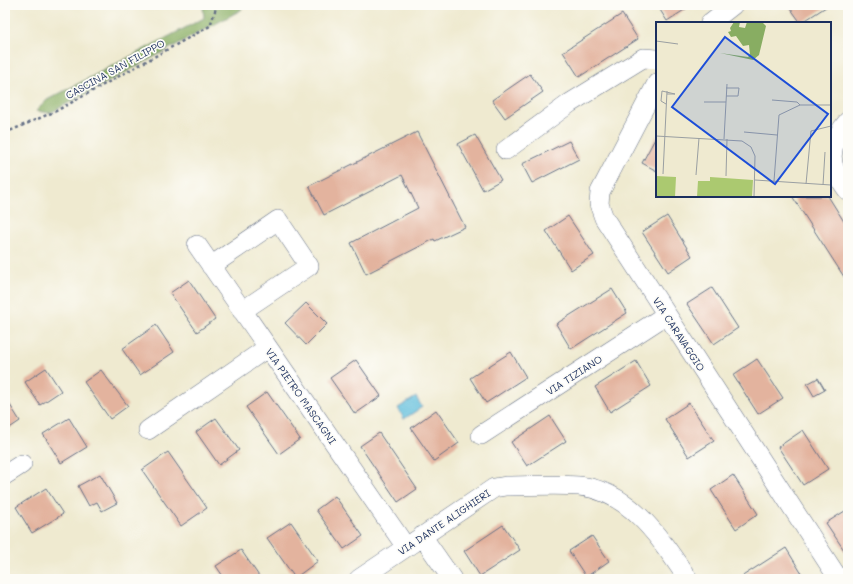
<svg xmlns="http://www.w3.org/2000/svg" width="853" height="584" font-family="Mali,sans-serif">
<rect width="100%" height="100%" fill="#fdfcf7"/>
<filter id="ink" filterUnits="userSpaceOnUse"><feTurbulence type="fractalNoise" baseFrequency=".025" numOctaves="2"/><feDisplacementMap in="SourceGraphic" scale="8" xChannelSelector="R" yChannelSelector="G"/><feConvolveMatrix kernelMatrix="1 2 1 2 8 2 1 2 1" color-interpolation-filters="sRGB"/></filter>
<filter id="wash" filterUnits="userSpaceOnUse"><feTurbulence type="fractalNoise" baseFrequency=".012" numOctaves="4" result="noise"/><feDisplacementMap in="SourceGraphic" scale="16" xChannelSelector="R" yChannelSelector="G"/><feGaussianBlur stdDeviation="0.9" result="paint"/><feColorMatrix in="noise" values="0 0 0 0 0 0 0 0 0 0 0 0 0 0 0 0 0 1.4 0 .05"/><feComposite in="paint" operator="in"/></filter>
<g filter="url(#wash)">
<rect width="100%" height="100%" fill="#efead0"/>
<path fill="#88ad62" stroke="#526e60" d="M203 5H243L241 10 50 113 36 111 47 100 204 18Z"/>
<path fill="#5ebedc" stroke="#3c769d" d="M416 397 422 407 404 419 398 408Z"/>
<g id="blocks">
<path fill="#e3b39e" d="M657 5H692L667 21Z
M788 5H829L801 23Z
M622 14 638 39 579 77 563 52Z
M530 74 543 92 505 118 492 100Z
M417 132 465 227 435 241 434 239 366 274 351 243 418 208 402 175 324 215 309 186Z
M475 135 501 180 483 190 458 144Z
M657 135V171L642 163Z
M569 141 579 159 532 183 522 164Z
M792 196H828L848 228V283Z
M568 216 594 255 571 270 546 231Z
M667 216 692 256 668 272 642 232Z
M189 280 215 319 197 332 170 293Z
M712 288 738 328 714 344 687 304Z
M612 289 627 313 571 349 556 324Z
M306 303 327 324 306 345 285 323Z
M156 325 174 352 140 375 122 349Z
M511 352 526 377 486 403 470 378Z
M757 359 783 398 758 414 733 375Z
M356 360 381 396 355 414 330 378Z
M636 361 651 386 610 412 595 387Z
M46 368 61 391 40 405 25 382Z
M101 370 128 406 110 419 84 382Z
M818 378 825 390 814 396 807 384Z
M267 392 300 439 279 454 246 407Z
M5 397 20 421 5 431Z
M689 403 714 441 689 457 665 419Z
M436 410 459 443 434 461 411 428Z
M550 416 566 441 527 466 511 442Z
M69 418 87 447 61 463 43 434Z
M216 418 239 450 219 465 196 432Z
M803 430 828 469 803 485 778 447Z
M379 433 417 489 398 502 360 446Z
M168 452 207 508 181 526 142 470Z
M100 474 117 503 102 511 97 502 89 506 78 486Z
M733 475 758 514 736 529 711 490Z
M46 488 63 514 32 533 16 507Z
M335 496 363 536 344 549 316 510Z
M848 509V556L826 523Z
M291 522 318 561 295 578 267 538Z
M503 525 520 550 480 576 464 551Z
M592 536 609 561 586 577 569 551Z
M786 548 805 579H738Z
M241 550 261 579H225L216 566Z"/>
</g>
</g>
<g filter="url(#ink)">
<use href="#blocks" fill-opacity="0" stroke="#657086" stroke-width="1"/>
<g fill="none" stroke-linecap="round" stroke-linejoin="round">
<g stroke="#657086" stroke-width="20">
<path id="minor" d="M710 23 733 5
M657 83 600 192 599 204 604 218 836 575
M848 121C836 135 827 154 836 172 839 179 844 185 848 191
M506 150 570 103 643 58 657 59
M197 245 406 547
M211 266 278 220 309 266 242 311
M148 430 267 348
M481 435 666 315
M5 475 22 464
M422 536 452 579
M359 579 494 488 506 486C529 486 556 484 579 486 631 491 661 540 688 579"/>
</g>
<path stroke="#657086" stroke-width="2.5" stroke-dasharray="3 3" stroke-linecap="butt" d="M5 133 56 111 210 26 217 5"/>
<use href="#minor" stroke="#fff" stroke-width="19"/>
</g>
</g>
<g text-anchor="middle" dominant-baseline="central" stroke-width="3.5" stroke-linejoin="round" paint-order="stroke">
<g font-size="10" fill="#1b2f5e" stroke="#fdfcf7">
<text transform="translate(115 69) rotate(-29)">CASCINA SAN FILIPPO</text>
<text transform="translate(679 334) rotate(57)">VIA CARAVAGGIO</text>
<text transform="translate(574 375) rotate(-33)">VIA TIZIANO</text>
<text transform="translate(301 396) rotate(55)">VIA PIETRO MASCAGNI</text>
<text transform="translate(444 522) rotate(-34)">VIA DANTE ALIGHIERI</text>
</g>
</g>
<g transform="translate(656 22)">
<rect width="175" height="175" fill="#efead0"/>
<path d="M0 154 20 155 19 175H0ZM54 155 97 158 96 175H41L42 159H54Z" fill="#abc970"/>
<path d="M78 0H84L83 5 89 6 91 0H106L110 4 103 33 97 38 64 31 92 35 94 33 93 23 87 24 80 14 75 15 72 10 75 9 74 6Z" fill="#88ad62"/>
<path fill="none" stroke="#9a9fa2" stroke-width="1" d="M0 19 22 22M70 74H82L83 66H70M116 78 141 80 144 83M48 80H70M10 82 5 79 6 69 19 72H11M88 110 121 113M0 114 86 119 95 125 99 134 98 175M68 117 71 62M7 152 11 69M40 153 43 116M70 154 71 117M99 158 175 163M118 159 123 93 144 83H175M150 162 155 109 175 104M167 163 169 130"/>
<path fill="#1d4ed8" fill-opacity="0.15" stroke="#1d4ed8" stroke-width="2" d="M69 15 172 92 119 162 16 85Z"/>
<rect width="175" height="175" fill="none" stroke="#1b2f5e" stroke-width="2"/>
</g>
<rect width="853" height="584" fill="none" stroke="#fdfcf7" stroke-width="20"/>
</svg>
